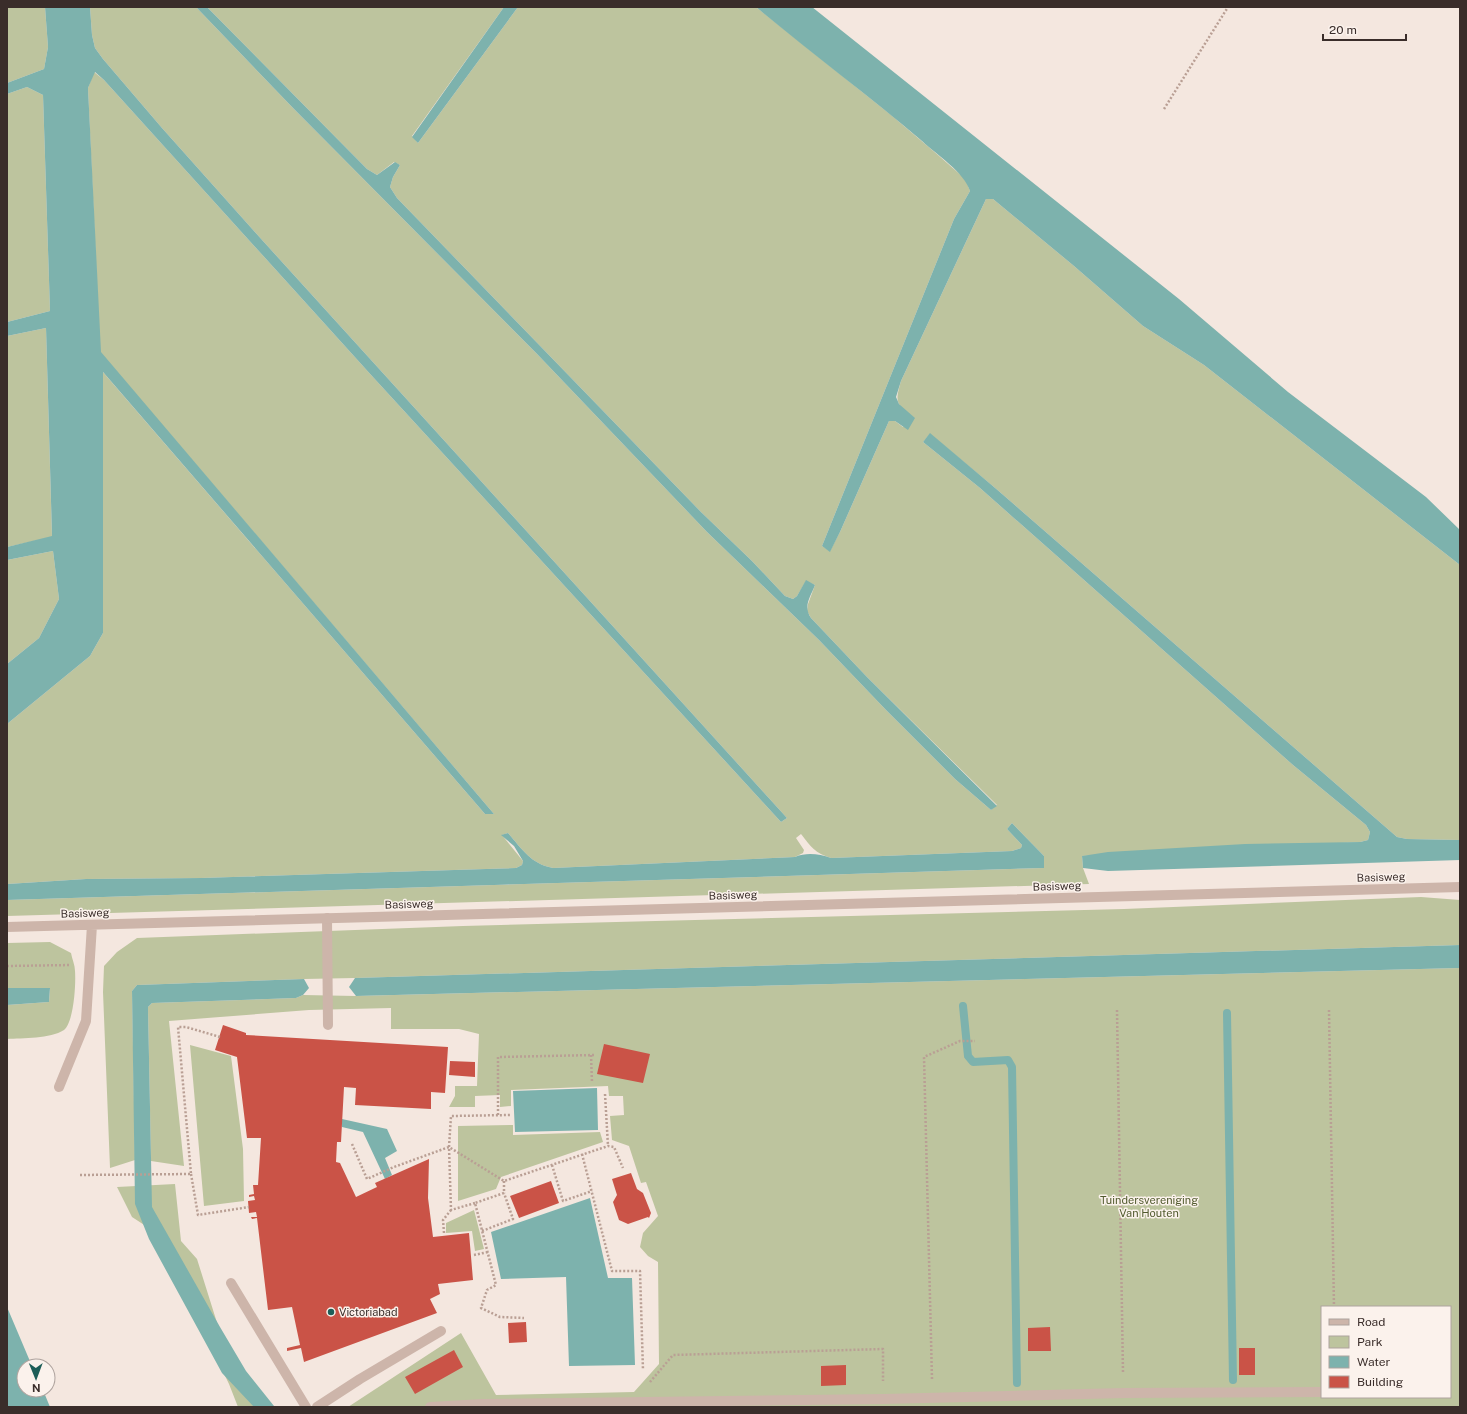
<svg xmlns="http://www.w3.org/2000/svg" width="1467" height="1414" font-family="'Public Sans',sans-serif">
<rect width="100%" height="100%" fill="#f4e7df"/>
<path fill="#bdc49e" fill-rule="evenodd" d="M7 7H45L48 47 44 69 7 83Z
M90 7H196L293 108 538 355 707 532 819 640 886 710 955 779 991 810 997 805 867 677 811 618 807 611 808 604 815 585 806 581 797 596 793 599 785 596 752 561 701 512 397 198 390 187 393 177 400 165 394 162 377 175 367 169 207 7H504L412 136 418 143 518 7H756L891 115 938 155 963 177 967 183 970 191 954 219 822 546 830 551 840 532 889 421H895L903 427 914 418C897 403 894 405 901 381L986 199H993L1074 266 1143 326 1204 365 1460 565V840L1407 839 1397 837 994 487 930 434 923 442 980 488 1293 765 1366 825 1370 832 1368 840 1360 842 1082 856 1083 868 1089 884 7 916V900L1044 868V856L1012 823 1007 829 1022 845 1021 848 1012 851 831 858C815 853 811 847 801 834L796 838 804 850 803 853 795 857 553 868C531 864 522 849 508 833L502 835 523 861 522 865 516 868 201 878 86 879 7 884V724L90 656 103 633 102 371 485 814H494L100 352 88 88 94 72 104 80 372 376 781 822 787 818 263 241 162 128 103 59 95 48 92 35Z
M27 87 43 95 50 311 7 322V94Z
M46 328 52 537 7 547V336Z
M53 551 59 599 39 638 7 664V560Z
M1421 897 1460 900V945L355 978 304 979 137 985 132 991 135 1160 110 1168 103 992 104 966 117 952 137 938 463 926 1124 909Z
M50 942 71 953C72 959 75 965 75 971 76 983 74 1022 64 1030 50 1039 23 1038 7 1039V1005L49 1002 50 989 7 988V943Z
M1460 968V1407H348L461 1333 496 1395 634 1392 659 1364 658 1262 648 1256 640 1247 643 1233 658 1216 646 1182 641 1183 629 1146 612 1140 610 1116 624 1115 623 1096H609L608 1086 511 1090V1106L500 1107V1095L475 1096V1107H449L455 1096V1086H477L479 1034 459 1029H391V1008L309 1010 169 1021 184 1166 151 1161 148 1007 152 1003 296 998 303 995 356 996ZM1322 1307H1450V1397H1322Z
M190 1045 231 1056 243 1149 244 1201 204 1206Z
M513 1125V1135L600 1132 603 1142 501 1177 496 1189 458 1201V1126Z
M175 1184 181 1241 197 1259 219 1329 264 1407H238L229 1384 155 1232 132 1217 117 1187Z
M474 1210 484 1249 475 1251 472 1231 446 1233V1223Z"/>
<path fill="#7db2ad" d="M45 7H90L92 35 95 48 103 59 162 128 263 241 787 818 781 822 372 376 104 80 95 72 88 88 101 352 494 814H485L103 372V633L90 656 7 724V664L39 638 59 599 53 551 7 560V547L52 536 46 328 7 336V322L50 311 43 95 27 87 7 94V83L44 69 48 47Z
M196 7H207L367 169 377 175 395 162 400 165 393 177 390 187 397 198 701 512 752 561 785 596 793 599 797 596 806 580 815 585C810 598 803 606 811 618L867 677 997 806 991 810 955 779 886 710 819 640 707 532 538 355 293 108Z
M504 7H518L418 143 412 137Z
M756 7H812L1179 299 1288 392 1426 497 1460 530V565L1204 365 1143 326 1074 266 993 199H986L901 381 896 397 899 404 915 418 908 430 895 421H889L840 532 830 552 822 546 954 219 970 191C964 172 937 155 922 141 868 95 811 53 756 7Z
M930 433 994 487 1397 837 1407 839 1460 840V860L1108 871 1083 868 1082 856 1108 852 1245 844 1360 842 1368 840 1370 832 1366 825 1293 765 980 488 923 442Z
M1012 823 1044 856V868L7 900V884L86 879 201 878 516 868 522 865 523 861 514 846 501 835 508 833C522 849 531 864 553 868L795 857C807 852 819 854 831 858L1012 851 1021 848 1022 845 1007 829Z
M1460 945V968L356 996 349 987 355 978Z
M304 979 309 988 303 995 296 998 152 1003 148 1007 152 1207 220 1327 246 1371 274 1406 254 1407 222 1373 149 1239 135 1204 132 991 137 985Z
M7 988H50L49 1002 7 1005Z
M597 1088 598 1130 515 1132 513 1091Z
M342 1119 387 1129 397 1151 385 1158 392 1175 385 1179 363 1132 342 1127Z
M590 1198 608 1278H632L635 1365 569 1366 566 1277 501 1279 491 1232Z
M7 1307 32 1366H24V1390H43L50 1407H7Z"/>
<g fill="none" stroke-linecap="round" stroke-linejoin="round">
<path stroke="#7db2ad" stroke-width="8" d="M963 1006 968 1056 973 1062 1008 1060 1012 1067 1017 1383
M1227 1013 1233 1380"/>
</g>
<path fill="#ca5347" d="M223 1025 246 1033V1035L448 1047 445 1093 431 1092V1109L355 1105 356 1088 344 1087 341 1142H337L336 1162 340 1163 356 1197 377 1187 375 1183 429 1159 428 1198 433 1237 469 1233 473 1280 438 1284 440 1294 430 1299 437 1313 304 1362 301 1348 287 1351V1348L300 1345 292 1307 268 1310 257 1218 252 1219 251 1217H257L256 1212 249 1213 248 1201 255 1200 254 1196 249 1197V1195L254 1194 253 1185H258L261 1138H247L237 1057 215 1050Z
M604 1044 650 1054 643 1083 597 1074Z
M450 1061 475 1062V1077L449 1075Z
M631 1173 637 1189 643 1193 651 1213 649 1218 648 1217 628 1224 619 1220 613 1202 617 1195 612 1179Z
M551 1181 559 1203 519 1218 510 1196Z
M526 1322 527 1342 509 1343 508 1323Z
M1050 1327 1051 1351H1028V1328Z
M1239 1348H1255V1375H1239Z
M454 1350 463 1367 415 1394 405 1377Z
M846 1365V1385L821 1386V1366Z"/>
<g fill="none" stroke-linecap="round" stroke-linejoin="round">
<path stroke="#b99f94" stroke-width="2.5" stroke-dasharray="2 2" stroke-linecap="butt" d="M1164 109 1228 7
M7 966 71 965
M1117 1010 1123 1373
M1329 1010 1334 1307
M591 1055 592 1082
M605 1094 608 1146
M498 1115V1057L595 1055
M352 1144 367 1179 394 1167 449 1147 504 1181 608 1146 614 1147 623 1168
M582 1154 612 1271H640L643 1370
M552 1165 563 1201 592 1191
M191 1174 198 1215 249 1207
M80 1175 191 1174 178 1027H186L220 1037
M504 1181V1193L475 1203 496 1285 487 1290 481 1308 500 1317 524 1318
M475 1203 451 1210 449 1147 451 1116 510 1115
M482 1231 513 1219 504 1193
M444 1233 443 1220 451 1210
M474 1255 488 1252
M932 1379 924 1057 960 1041H975
M650 1382 673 1355 883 1349V1381"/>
<path stroke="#cdb5aa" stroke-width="10" d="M327 918 328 1025
M231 1283 306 1407
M317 1407 360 1379 441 1331
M430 1407 483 1404 883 1399 1124 1393 1322 1392"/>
<path stroke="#cdb5aa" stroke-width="10" d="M7 927 1460 887
M59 1087 86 1021 92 925"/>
</g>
<circle fill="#1d5e58" stroke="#fbf2ec" stroke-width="1.5" cx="331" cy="1312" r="4"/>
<g text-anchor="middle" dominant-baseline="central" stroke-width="3" stroke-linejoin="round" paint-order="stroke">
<g font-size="11" fill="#3a2d2a" stroke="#fbf2ec">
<text transform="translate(1381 877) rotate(-2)">Basisweg</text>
<text transform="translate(1057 886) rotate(-2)">Basisweg</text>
<text transform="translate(733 895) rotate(-2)">Basisweg</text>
<text transform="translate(409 904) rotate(-2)">Basisweg</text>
<text transform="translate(85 913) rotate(-2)">Basisweg</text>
</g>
<g font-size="11" fill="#505a2d" stroke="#fbf2ec">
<text x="1149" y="1200">Tuindersvereniging<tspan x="1149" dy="13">Van Houten</tspan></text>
</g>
<g font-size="11" fill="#3a2d2a" stroke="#fbf2ec" text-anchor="start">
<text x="339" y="1312">Victoriabad</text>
</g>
</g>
<rect width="1467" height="1414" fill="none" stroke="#3a2d2a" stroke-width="16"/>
<rect x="1321" y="1306" width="130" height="92" fill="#fbf2ec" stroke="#aea39e"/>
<rect x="1329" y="1319" width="20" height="6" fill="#cdb5aa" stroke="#aea39e"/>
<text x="1357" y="1326" font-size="12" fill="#3a2d2a">Road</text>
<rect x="1329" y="1336" width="20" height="12" fill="#bdc49e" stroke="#aea39e"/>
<text x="1357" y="1346" font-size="12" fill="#3a2d2a">Park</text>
<rect x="1329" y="1356" width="20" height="12" fill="#7db2ad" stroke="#aea39e"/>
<text x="1357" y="1366" font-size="12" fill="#3a2d2a">Water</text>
<rect x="1329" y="1376" width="20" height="12" fill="#ca5347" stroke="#aea39e"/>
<text x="1357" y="1386" font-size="12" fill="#3a2d2a">Building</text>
<g transform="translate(36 1378) rotate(179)"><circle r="19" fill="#fbf2ec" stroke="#aea39e"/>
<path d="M0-3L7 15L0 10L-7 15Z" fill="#1d5e58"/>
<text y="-6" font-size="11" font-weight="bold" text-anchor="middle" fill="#3a2d2a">N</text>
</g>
<path d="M1323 34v6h83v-6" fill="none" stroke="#3a2d2a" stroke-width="2"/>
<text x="1329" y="34" font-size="12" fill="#3a2d2a" stroke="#fbf2ec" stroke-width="3" paint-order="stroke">20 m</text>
</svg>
